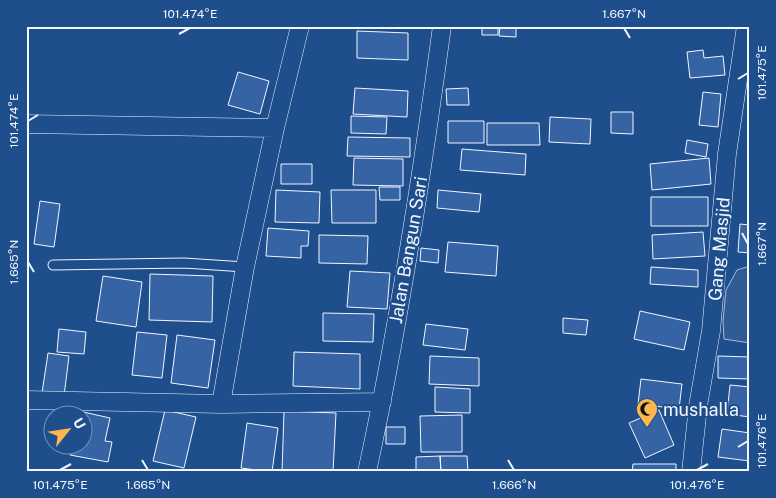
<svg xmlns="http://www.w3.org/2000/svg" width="776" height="498" font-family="'Public Sans',sans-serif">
<rect width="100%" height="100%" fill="#1f4e8c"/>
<path fill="#305b95" stroke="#a8bbd7" d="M750 266V343L724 339 723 321 726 290 737 270Z"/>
<path fill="#3563a3" stroke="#f2f6ff" d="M482 26H498V35H482Z
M500 26H516V37L499 36Z
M357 31 408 33V60L357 58Z
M703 50 704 58 723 56 725 75 690 78 687 52Z
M238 72 269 81 260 114 228 105Z
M355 88 408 91 407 117 353 114Z
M468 88 469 105H447L446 89Z
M703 92 721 94 718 127 699 125Z
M611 112H633V134L611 133Z
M351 116 387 117 386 134 351 133Z
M550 117 591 119 590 144 549 142Z
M448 121H484V143H448Z
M487 123H539L540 145H487Z
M348 137 410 138V157L347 156Z
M687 140 708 144 706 157 685 153Z
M462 149 526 154 525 175 460 170Z
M354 158 403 159V186L353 185Z
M709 158 711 184 652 190 650 164Z
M281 164H312V184H281Z
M379 187H400V200H380Z
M276 190 320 192 319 223 275 222Z
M331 190H376V223H332Z
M438 190 481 194 479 212 437 208Z
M651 197H708V226H651Z
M40 201 60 204 54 247 34 244Z
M740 224 750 225V253L738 252Z
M268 228 309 231 308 246H301V258L266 256Z
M703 232 705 256 653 259 652 235Z
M319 235 368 236 367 264 319 263Z
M448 242 498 246 496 276 445 272Z
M421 248 439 250 438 263 420 261Z
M651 267 698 270V287L650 284Z
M350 271 390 273 387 309 347 307Z
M150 274 213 276 212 322 149 320Z
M103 276 142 282 136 327 96 321Z
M640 311 690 322 684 350 634 339Z
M323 313 374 314 373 342 323 341Z
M563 318 588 320 586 335 563 333Z
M426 324 468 329 465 350 423 345Z
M59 329 86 332 84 354 57 352Z
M137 332 167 335 162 378 132 375Z
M177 335 215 340 208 388 171 383Z
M294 352 360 354V389L293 386Z
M48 353 69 356 64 396 42 393Z
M430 356 479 358V386L429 384Z
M718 356 750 357V379L718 378Z
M641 379 682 384 679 409 638 404Z
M730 385 750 387V417L727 414Z
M435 387 470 389V413L435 412Z
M165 410 196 417 184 468 153 461Z
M659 410 674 445 645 458 629 423Z
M79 411 110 418 105 441 112 442 108 462 70 455 72 446H82V416H78Z
M284 411 336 413 333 472H282Z
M462 415V452H421L420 416Z
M247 423 278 428 272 472 241 468Z
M386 427H405V444H386Z
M722 429 750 433V461L718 457Z
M440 456 441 472H416V457Z
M440 456H467L468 472H441Z
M633 464H676V472H632Z"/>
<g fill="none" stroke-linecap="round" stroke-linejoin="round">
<g stroke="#f2f6ff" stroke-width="11">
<path id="service" d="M53 265 184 263 245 267"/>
</g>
<g stroke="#f2f6ff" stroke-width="19">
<path id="minor" d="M26 124 275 128 300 26
M26 400 221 404 382 402
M221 404 245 267 275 128
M367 472C399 325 422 175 442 26
M691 472 698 406 711 331 727 154 746 26"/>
</g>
<use href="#service" stroke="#1f4e8c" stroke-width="9"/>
<use href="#minor" stroke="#1f4e8c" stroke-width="18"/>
</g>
<path fill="none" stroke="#f2f6ff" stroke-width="2" d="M624 28 630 38M179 34 190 28M738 79 748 73M28 121 38 115M742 233 748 244M28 262 34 272M738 447 748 441M142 460 148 470M508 460 514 470M60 470 71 464M697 470 708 464"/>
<defs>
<g id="mosque-pin" transform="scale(1.125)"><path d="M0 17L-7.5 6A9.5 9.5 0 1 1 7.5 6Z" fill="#ffb74d" stroke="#1f4e8c"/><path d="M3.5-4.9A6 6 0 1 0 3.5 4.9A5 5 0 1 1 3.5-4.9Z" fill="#111"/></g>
</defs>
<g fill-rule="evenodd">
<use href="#mosque-pin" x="647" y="409"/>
</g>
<g text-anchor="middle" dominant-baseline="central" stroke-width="4" stroke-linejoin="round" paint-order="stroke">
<g font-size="18" fill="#f2f6ff" stroke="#1f4e8c">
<text transform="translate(719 249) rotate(-85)">Gang Masjid</text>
<text transform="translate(408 250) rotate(-80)">Jalan Bangun Sari</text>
</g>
<g font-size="18" fill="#f2f6ff" stroke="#1f4e8c" text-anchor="start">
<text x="663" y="409">mushalla</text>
</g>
</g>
<rect width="776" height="498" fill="none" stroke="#1f4e8c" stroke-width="55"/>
<g transform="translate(68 430) rotate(60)"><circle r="24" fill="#1f4e8c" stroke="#7391ba"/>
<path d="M0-4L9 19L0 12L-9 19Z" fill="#ffb74d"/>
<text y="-8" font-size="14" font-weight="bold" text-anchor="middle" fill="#f2f6ff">U</text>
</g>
<rect x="28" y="28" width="720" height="442" fill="none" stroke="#f2f6ff" stroke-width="2"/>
<g font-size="12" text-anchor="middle" fill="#f2f6ff">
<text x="190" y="18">101.474°E</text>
<text x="624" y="18">1.667°N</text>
<text transform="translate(762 73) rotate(-90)" y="4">101.475°E</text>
<text transform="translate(14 121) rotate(-90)" y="4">101.474°E</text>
<text transform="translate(762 244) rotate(-90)" y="4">1.667°N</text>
<text transform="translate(14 262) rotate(-90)" y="4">1.665°N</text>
<text transform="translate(762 441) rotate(-90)" y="4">101.476°E</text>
<text x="60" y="489">101.475°E</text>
<text x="148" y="489">1.665°N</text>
<text x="514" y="489">1.666°N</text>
<text x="697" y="489">101.476°E</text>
</g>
</svg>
